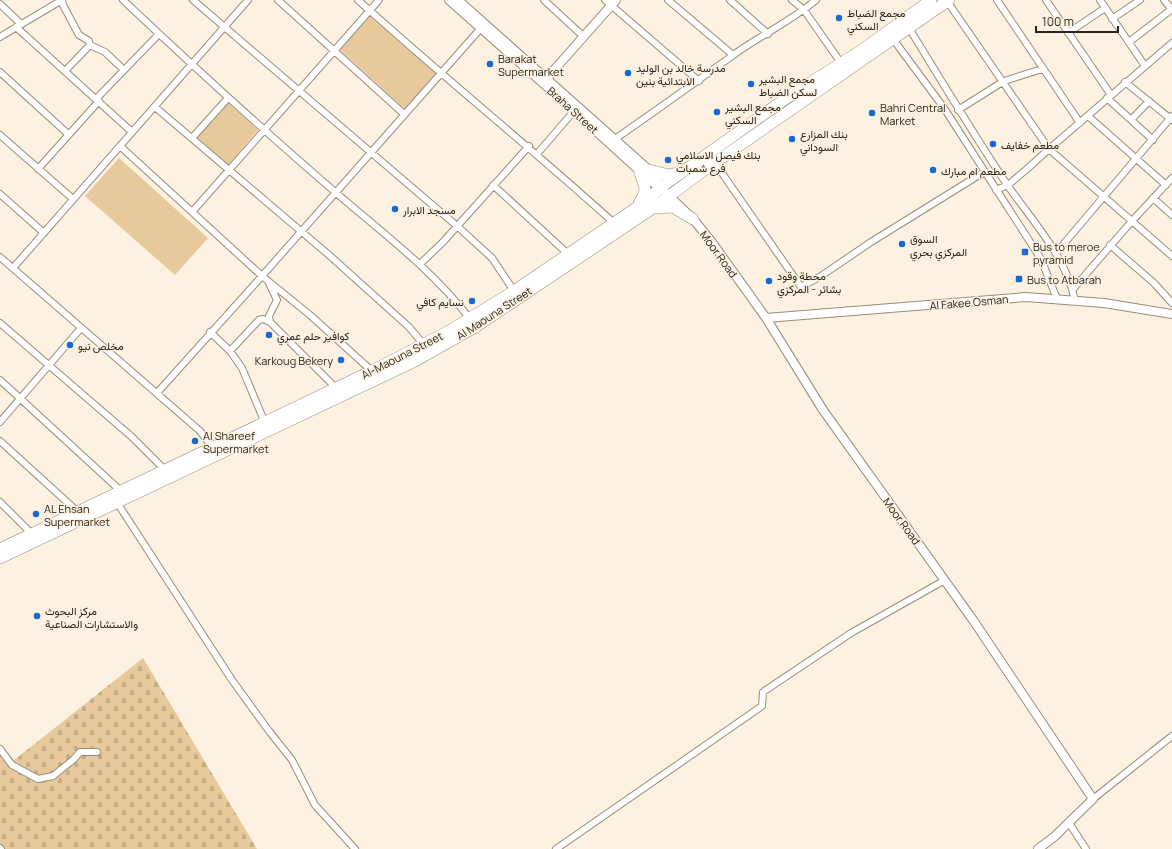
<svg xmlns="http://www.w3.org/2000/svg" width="1172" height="849" font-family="Manrope,Vazirmatn,sans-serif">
<defs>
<pattern id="cemetery-stones" width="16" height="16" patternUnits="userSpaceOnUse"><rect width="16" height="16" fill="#e7c99b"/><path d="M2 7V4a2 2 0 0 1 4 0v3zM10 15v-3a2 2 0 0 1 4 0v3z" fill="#c6ac85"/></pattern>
</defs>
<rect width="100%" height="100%" fill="#fdf2e2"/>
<path fill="url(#cemetery-stones)" d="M143 658 257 849H0V749L13 761Z"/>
<path fill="#e7c99b" d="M369 16 437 74 405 109 340 50Z
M227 102 258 130 227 166 196 138Z
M119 158 208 238 175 275 85 196Z"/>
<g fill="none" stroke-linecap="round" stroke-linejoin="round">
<g stroke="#988c7a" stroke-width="8">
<path id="street" d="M62 0 63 5 79 35 89 41 90 45 105 52 124 70
M123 0C192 65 262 129 334 191 381 232 432 269 470 319
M193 0 457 226 492 258 514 291
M278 0 404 114
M358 0C442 76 530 147 614 223
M544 0 584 37
M605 0 699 81
M668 0 733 55
M730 0 768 34
M792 0 804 10 841 63
M997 0 1080 123
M1046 0 1111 95
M1100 0 1145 66
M1164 0 1172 10
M947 1 1049 149 1172 256
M0 4 21 24
M1112 19 1140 0
M16 27 132 132
M909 28C941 80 972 132 1006 183 1031 220 1066 255 1075 301
M1068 33 1105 8
M0 37 62 0
M893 39 944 108 1041 259 1057 299
M1129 42 1172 9
M65 71 90 45
M0 72 68 134
M1125 82 1172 120
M1107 98 1153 140
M96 99 159 34
M155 107 329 255 409 327 424 345
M958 110 1004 81 1042 69
M1088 116 1166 185
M1131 120 1149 101
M0 135 73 199
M192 138 228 98
M615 139C654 112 693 84 732 56 759 36 790 22 816 0
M120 146 262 276 157 393
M537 154 574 111
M715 163 801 287 821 276 871 242 984 172
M38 169 99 101
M493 185 568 254
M996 190 1008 185 1027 169 1049 149 1172 43
M0 194 44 233
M1153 198 1172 215
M192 212 379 0
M1110 245 1154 283 1172 303
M1056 253 1172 116
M0 257 200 431 213 448
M420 264 443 242 529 146
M13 268 248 0
M269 283 277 300 269 316 270 322 336 388
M1073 289 1132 221 1172 178
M0 323 132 437 166 471
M210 332 230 351 242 368 265 423
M230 351 259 320 263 319 270 322
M372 371 310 315 262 276 481 28
M0 380 122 492
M0 422 81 328
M0 441 78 512
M0 502 32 534
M118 504 232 680 269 731 292 760 315 805 355 849
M0 749 12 765 38 779 53 776 74 759 80 752H97
M1093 799 1172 736
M1069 823 1086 849
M0 848 1 849
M556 849 762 706 763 692 851 633 945 580"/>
</g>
<g stroke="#988c7a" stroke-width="10">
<path id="secondary" d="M449 0 553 92 652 182 661 188 693 219 711 241 766 318 823 410 973 620 1093 799 1054 837 1038 849
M458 0 649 170 658 180 661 188
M547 78 616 0
M766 318 1026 297 1104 303 1172 314"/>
</g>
<g stroke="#988c7a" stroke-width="12">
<path id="highway" d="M639 169C643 186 650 187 639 203
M649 170 669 175 679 173
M653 208 673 207 693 219
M0 549 372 371 449 331 514 291 636 208 668 182 788 97 862 50 931 0
M0 558 415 361 477 326 653 208 707 168 949 0"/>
</g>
<use href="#street" stroke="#fff" stroke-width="6"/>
<use href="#secondary" stroke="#fff" stroke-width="8"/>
<use href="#highway" stroke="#fff" stroke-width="11"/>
</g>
<g fill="#1768d2" stroke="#fdf2e2" stroke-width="1.5">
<circle cx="839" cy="18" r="4"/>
<circle cx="490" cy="64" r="4"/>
<circle cx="628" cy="73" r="4"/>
<circle cx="751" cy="84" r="4"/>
<circle cx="717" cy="112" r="4"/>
<circle cx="872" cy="113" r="4"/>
<circle cx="792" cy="139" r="4"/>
<circle cx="993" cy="144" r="4"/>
<circle cx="668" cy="160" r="4"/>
<circle cx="933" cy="170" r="4"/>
<circle cx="395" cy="209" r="4"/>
<circle cx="902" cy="244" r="4"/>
<rect x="1021" y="248" width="8" height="8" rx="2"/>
<rect x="1015" y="275" width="8" height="8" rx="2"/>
<circle cx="769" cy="281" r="4"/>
<circle cx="472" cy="301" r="4"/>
<circle cx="269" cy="335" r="4"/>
<circle cx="70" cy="345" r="4"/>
<circle cx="341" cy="360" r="4"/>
<circle cx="195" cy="441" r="4"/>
<circle cx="36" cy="514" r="4"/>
<circle cx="37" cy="616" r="4"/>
</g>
<g text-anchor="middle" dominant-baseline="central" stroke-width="3" stroke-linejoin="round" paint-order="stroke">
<g font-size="11" fill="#29241d" stroke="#fdf2e2" text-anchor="start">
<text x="847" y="12">مجمع الضباط<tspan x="847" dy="13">السكني</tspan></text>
<text x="498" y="58">Barakat<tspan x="498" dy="13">Supermarket</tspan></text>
<text x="636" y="67">مدرسة خالد بن الوليد<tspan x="636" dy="13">الابتدائية بنين</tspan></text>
<text x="759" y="78">مجمع البشير<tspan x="759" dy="13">لسكن الضباط</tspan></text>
<text x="725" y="106">مجمع البشير<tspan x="725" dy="13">السكني</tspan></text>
<text x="880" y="107">Bahri Central<tspan x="880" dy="13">Market</tspan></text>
<text x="800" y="133">بنك المزارع<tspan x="800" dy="13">السوداني</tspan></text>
<text x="1001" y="144">مطعم خفايف</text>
<text x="676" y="154">بنك فيصل الاسلامي<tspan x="676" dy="13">فرع شمبات</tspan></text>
<text x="941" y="170">مطعم ام مبارك</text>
<text x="403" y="209">مسجد الابرار</text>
<text x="910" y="238">السوق<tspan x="910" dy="13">المركزي بحري</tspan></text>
<text x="1033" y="246">Bus to meroe<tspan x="1033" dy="13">pyramid</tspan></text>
<text x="777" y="275">محطة وقود<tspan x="777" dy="13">بشائر - المركزي</tspan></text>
<text x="1027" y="279">Bus to Atbarah</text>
<text x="464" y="301" text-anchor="end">نسايم كافي</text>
<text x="277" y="335">كوافير حلم عمري</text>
<text x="78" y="345">مخلص نيو</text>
<text x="333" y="360" text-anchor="end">Karkoug Bekery</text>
<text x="203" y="435">Al Shareef<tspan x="203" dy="13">Supermarket</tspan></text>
<text x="44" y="508">AL Ehsan<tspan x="44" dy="13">Supermarket</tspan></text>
<text x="45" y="610">مركز البحوث<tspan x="45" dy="13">والاستشارات الصناعية</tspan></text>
</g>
<g font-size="11" fill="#29241d" stroke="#fdf2e2">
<text transform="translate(573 110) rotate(42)">Braha Street</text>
<text transform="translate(719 254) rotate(54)">Moor Road</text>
<text transform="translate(969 302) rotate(-5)">Al Fakee Osman</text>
<text transform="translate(494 313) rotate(-33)">Al Maouna Street</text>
<text transform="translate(402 355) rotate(-27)">Al-Maouna Street</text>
<text transform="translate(902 521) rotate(54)">Moor Road</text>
</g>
</g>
<path d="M1036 26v6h82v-6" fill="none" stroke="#29241d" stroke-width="2"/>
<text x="1042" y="26" font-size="12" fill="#29241d" stroke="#fdf2e2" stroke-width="3" paint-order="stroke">100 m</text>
</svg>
